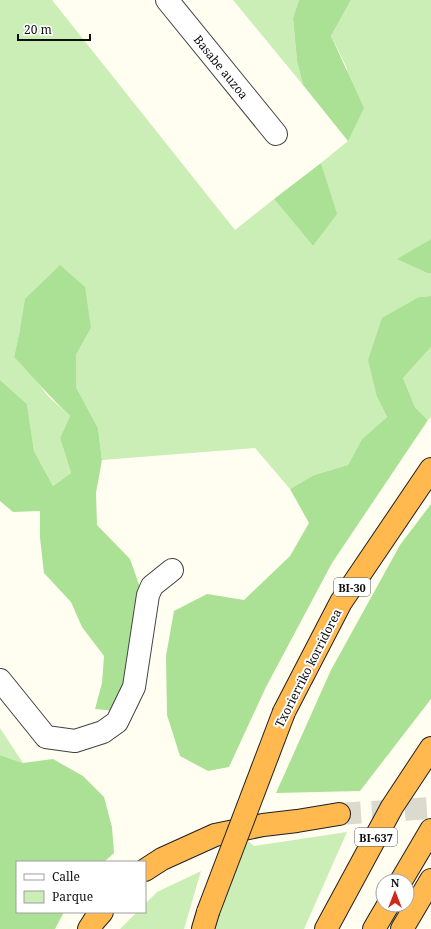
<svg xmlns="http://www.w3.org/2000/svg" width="431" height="929" font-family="'Noto Serif',serif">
<rect width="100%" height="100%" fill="#fffef1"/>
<path fill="#cbeeb6" d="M0 0H52L235 230 274 199 313 246 336 214 321 163 348 141 347 68 331 36 351 0H431V239L398 259 427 273H431V296L419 297 377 397 387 417 362 439 348 465 314 475 290 489 255 448 102 460 98 428 76 387V355L91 328 20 330 14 357 34 378 48 396 70 416 60 438 71 473 53 486 34 451 27 404 0 380Z
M233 0H299L293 18 297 61 303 85Z
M431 347V417L428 420 415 407 403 378Z
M0 728 23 763 0 755Z
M237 832 254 846 347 832 304 929H210Z
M201 871 184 929H120L137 912H145V904L157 892Z"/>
<path fill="#abe194" d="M299 0H351L331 36 364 108 348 141 303 85 297 61 293 18Z
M321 163 337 214 313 246 274 199Z
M431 239V273H427L397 259Z
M60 265 85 287 91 328 76 355V387L98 428 102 460 96 493 97 525 130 559 141 590 135 671 116 711 95 709 102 683 104 656 82 627 71 602 44 573 40 538V511L13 512 0 501V380L27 404 34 451 53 486 71 473 60 438 70 416C50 397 33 377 14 357L20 330 25 299Z
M431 296V347L403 378 415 407 428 420 332 563 266 687 229 767 208 771 180 756 167 715 166 656 174 611 207 594 244 600 290 556 309 523 290 489 314 475 348 465 362 439 387 417 377 397 368 360 382 318 419 297Z
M431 504V699L360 791 276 793 331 670 400 545Z
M0 755 23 763 53 759 83 776 104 797 112 827 114 853 104 862H17V912H64L55 929H0Z"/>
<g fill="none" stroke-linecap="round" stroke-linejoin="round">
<path stroke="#dbdacf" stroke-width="22" stroke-dasharray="22 11" stroke-linecap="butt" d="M339 814 431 808"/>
<g stroke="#424242" stroke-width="24">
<path id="street" d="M167 0 276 134
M0 680 46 737 75 741 103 732 117 722 134 687 148 595 152 586 172 570"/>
</g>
<g stroke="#202020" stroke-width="24">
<path id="highway" d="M284 712 341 602 431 469
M145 870 162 859 215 835 263 825 297 821 339 814
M401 881 431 830
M89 929 94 921 102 912
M203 929 208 912
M326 929 392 807 431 748
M374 929 388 905
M402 929 431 880"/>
</g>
<use href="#street" stroke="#fff" stroke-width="22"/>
<use href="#highway" stroke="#ffb94f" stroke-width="22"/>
<g stroke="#202020" stroke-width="24" stroke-linecap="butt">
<path id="highway-bridge" d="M208 912 284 712"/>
</g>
<use href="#highway-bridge" stroke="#ffb94f" stroke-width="22"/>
</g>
<g text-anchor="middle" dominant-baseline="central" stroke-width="4" stroke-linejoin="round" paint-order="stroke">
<g fill="#fff" stroke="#575757" stroke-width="1">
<rect x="334" y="578" width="36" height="18" rx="3"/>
<rect x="355" y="828" width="42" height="18" rx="3"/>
</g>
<g font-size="11" font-weight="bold" fill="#0f0f0f">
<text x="352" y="587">BI-30</text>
<text x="376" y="837">BI-637</text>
</g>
<g font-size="12" fill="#0f0f0f" stroke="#fff">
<text transform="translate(221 67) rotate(51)">Basabe auzoa</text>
<text transform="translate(308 668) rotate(-63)">Txorierriko korridorea</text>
</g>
</g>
<rect x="16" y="861" width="130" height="52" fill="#ffffff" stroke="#9f9f9f"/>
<rect x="24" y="874" width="20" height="6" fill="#ffffff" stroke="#9f9f9f"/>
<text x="52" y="881" font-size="12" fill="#0f0f0f">Calle</text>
<rect x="24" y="891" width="20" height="12" fill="#cbeeb6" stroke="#9f9f9f"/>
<text x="52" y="901" font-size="12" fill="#0f0f0f">Parque</text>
<g transform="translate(395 893)"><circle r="19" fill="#ffffff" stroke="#9f9f9f"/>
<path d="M0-3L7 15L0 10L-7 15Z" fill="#ce2a18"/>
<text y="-6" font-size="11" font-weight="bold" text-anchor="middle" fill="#0f0f0f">N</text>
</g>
<path d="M18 34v6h72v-6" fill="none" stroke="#0f0f0f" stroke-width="2"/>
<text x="24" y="34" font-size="12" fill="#0f0f0f" stroke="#ffffff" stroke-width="3" paint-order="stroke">20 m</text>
</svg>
